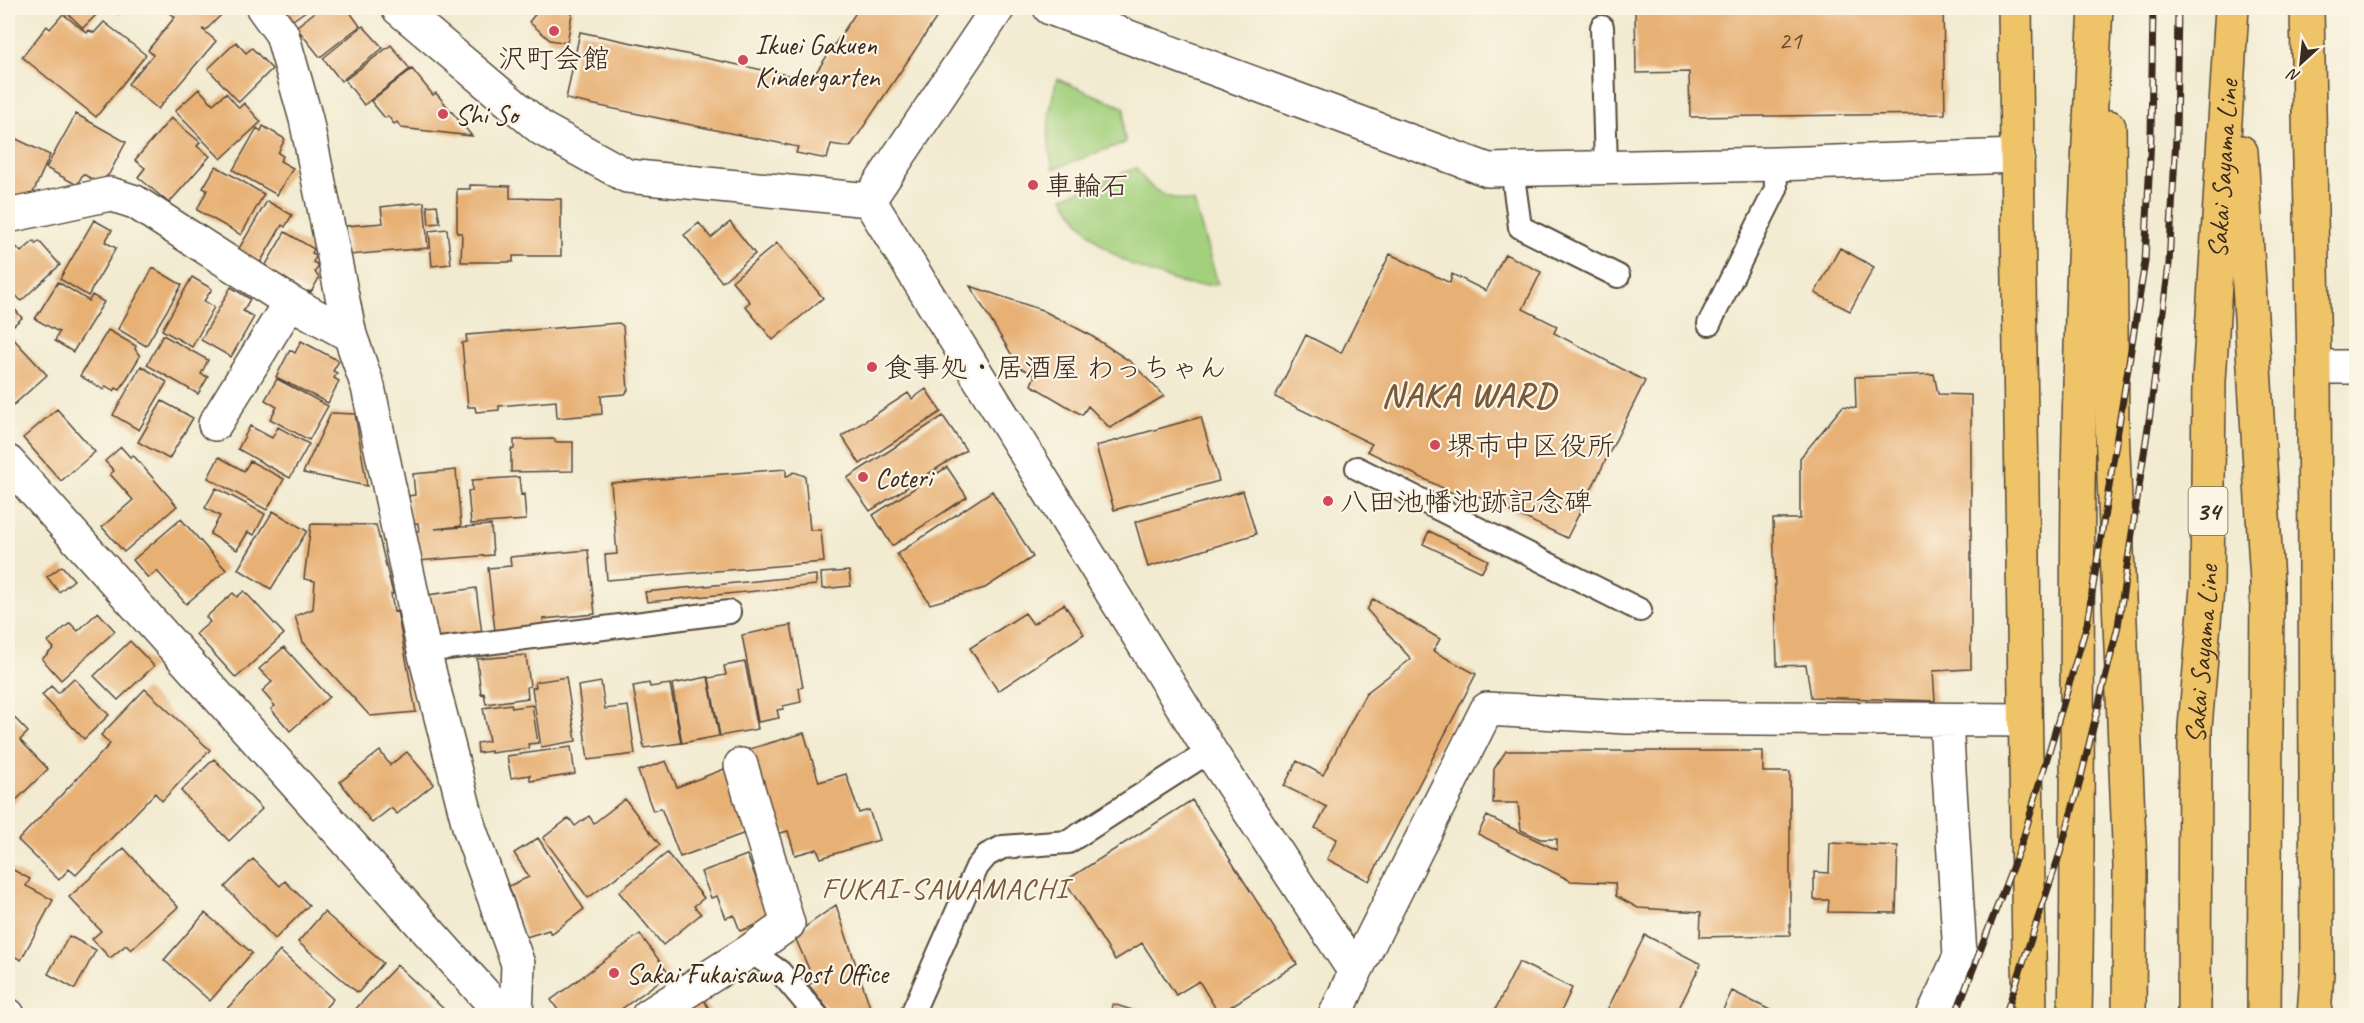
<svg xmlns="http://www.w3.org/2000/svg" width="2364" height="1023" font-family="Caveat,'Klee One',sans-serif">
<rect width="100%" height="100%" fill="#fcf5e5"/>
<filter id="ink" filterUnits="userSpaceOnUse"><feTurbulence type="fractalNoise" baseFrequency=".0167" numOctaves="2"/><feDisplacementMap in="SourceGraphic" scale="12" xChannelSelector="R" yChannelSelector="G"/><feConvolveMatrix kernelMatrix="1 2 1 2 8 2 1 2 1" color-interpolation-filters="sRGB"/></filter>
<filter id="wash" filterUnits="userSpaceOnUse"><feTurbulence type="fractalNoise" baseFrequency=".008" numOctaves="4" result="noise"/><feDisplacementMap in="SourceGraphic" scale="24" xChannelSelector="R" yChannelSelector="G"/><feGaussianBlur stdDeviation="1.35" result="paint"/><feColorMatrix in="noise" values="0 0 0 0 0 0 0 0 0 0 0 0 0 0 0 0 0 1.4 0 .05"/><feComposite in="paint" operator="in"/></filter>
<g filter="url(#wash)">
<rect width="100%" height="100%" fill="#f2ebd1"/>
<path fill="#a2d07d" stroke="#6e7d4e" stroke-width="1.5" d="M1057 79 1125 108 1123 131 1126 142 1053 169C1045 136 1048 111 1057 79Z
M1136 168C1152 193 1165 198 1194 202L1218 284C1209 285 1199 286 1190 285 1182 284 1175 281 1167 278 1118 264 1089 241 1063 197Z"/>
<g id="blocks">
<path fill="#e7b074" d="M62 8H103L83 28Z
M111 8H124L118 14Z
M164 8H225L227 9 206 30 202 29 216 41 158 109 128 84 153 55 148 50 175 17Z
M280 8H310L290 22Z
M320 8H347L360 26 320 57 296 27Z
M532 8H573L567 43 550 40 529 22 537 12Z
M859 8H943L850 147 831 144 827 159 796 153 798 147 566 99 580 32 811 80Z
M1383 8H1400L1398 13Z
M1635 8H1943L1945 114 1690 117 1689 72 1636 73Z
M63 14 87 33 89 30 94 33 104 22 146 55 96 117 22 57 47 26 50 29Z
M363 26 383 48 341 81 323 58Z
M236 42 246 53 252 48 272 69 239 102 208 69Z
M391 45 410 69 364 105 345 80Z
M412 69 433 95 436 93 472 136 401 128 397 122 394 124 388 116 385 118 371 101Z
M199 89 213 104 226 93 239 108 244 103 261 122 221 159 175 111Z
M76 114 126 142 109 174 99 183 83 174 77 185 46 168Z
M171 118 200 142 197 146 210 156 169 203 138 177 145 168 135 160Z
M263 126 285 139 278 153 283 156 280 161 293 168 277 195 233 170 257 128 261 131Z
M8 135 50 155 28 204 8 194Z
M216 166 264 194 241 235 197 210 207 190 203 188Z
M470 185 510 186V198L561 199V256H513V262H461L462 233H457V189H470Z
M267 201 292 215 285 227 282 225 260 263 238 250Z
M424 202 428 248 349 255 346 226 383 223 381 207Z
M437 205 440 223 429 224 427 206Z
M94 220 112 230 105 242 116 248 88 296 60 279Z
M730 222 755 254 722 282 684 235 699 223 711 238Z
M447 229 451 264 432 266 429 231Z
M285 232 314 249 312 253 317 255 313 262 319 265 315 272 319 278 311 292 308 291 307 293 264 268Z
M34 241 36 244 39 241 60 265 21 301 8 286V247L13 243 21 252Z
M777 243 823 298 773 340 745 306 750 302 732 281Z
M1840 248 1874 267 1850 311 1815 293Z
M1390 254 1450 283 1452 274 1486 291 1505 254 1541 272 1523 309 1557 326 1554 333 1645 381 1567 538 1470 492 1467 500 1367 451 1372 444 1275 397 1306 335 1341 353Z
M153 268 182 285 146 346 118 329Z
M192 277 212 289 204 301 214 307 192 347 162 330Z
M58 282 89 301 92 295 104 302 73 352 55 341 59 332 35 319Z
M970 286 1042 310 1090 335 1131 362 1164 396 1110 428 1088 406 1082 415 1031 385 1035 375 1019 367Z
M231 287 250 299 243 311 254 317 231 357 201 340Z
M8 301 22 318 8 330Z
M619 323 623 326 628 390 625 394 601 396 602 414 557 418 556 401 499 406V410L476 412 475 407H468L462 343 467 342 466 335Z
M108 330 136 346 135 349 140 356 120 390 116 388 114 391 106 386 104 390 80 376Z
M9 334 47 375 8 410V335Z
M163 335 208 360 201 374 208 377 198 394 147 365Z
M301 341 339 361 333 371 337 373 334 378 339 381 328 403 276 377 290 350 295 353Z
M141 366 167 382 139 430 113 415Z
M1934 374 1938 394 1971 395V669L1933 671 1935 701 1811 697 1806 665 1777 666 1773 519H1800V458L1843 406 1856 408 1855 377Z
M277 379 328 406 309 440 270 419 277 407 265 400Z
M926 389 941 412 860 464 842 436 908 393 912 399Z
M162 401 193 418 169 459 138 442Z
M57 409 95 452 61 481 23 438Z
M331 413 355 414 367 486 303 473Z
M943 416 966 450 870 511 847 478Z
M1201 417 1219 481 1114 510 1096 446Z
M250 426 272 438 278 427 309 444 290 478 238 449Z
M555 439V442H573V471L511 472V449H514V440Z
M121 447 130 457 133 455 177 506 124 552 102 527 133 500 110 474 114 471 105 461Z
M219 457 244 471 250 461 284 479 267 510 208 478Z
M947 467 967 497 892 546 873 515Z
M786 469V477L794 472 805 476 810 530H821L824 562 607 580 605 555 617 554 611 483Z
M456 470 461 526 435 529 491 525 493 555 417 561 414 531H419L418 523 411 524 408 496 415 495 413 474Z
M519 477 521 495 524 494 526 520 471 524 468 491H472V480Z
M216 488 265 514 254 535 248 532 237 550 210 534 220 516 205 508Z
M992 491 1033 557 985 588 930 604 897 554Z
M1243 491 1256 534 1148 567 1135 522Z
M273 511 307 531 271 589 238 569Z
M181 519 226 570 186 604 157 571 148 578 133 560Z
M311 524 376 525 393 594H391L394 612 397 611 416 712 370 716 303 642 295 616 313 609 315 581 304 579Z
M1429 531 1488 560 1482 572 1423 544Z
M588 550 595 614 543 619 544 626 495 631 488 568 511 566 510 557Z
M62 566 74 580 59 592 47 577Z
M849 571 851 586 822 589 821 573Z
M816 575V585L647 602 645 592Z
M476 588 482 634 443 639 433 632 428 595Z
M244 591 284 634 236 678 196 634 210 622 206 617 233 593 237 597Z
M1373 599 1440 639 1433 651 1476 674 1369 881 1327 859 1337 839 1315 828 1327 807 1284 786 1297 761 1323 775 1366 693 1411 659 1367 610Z
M1064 604 1084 634 998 691 970 648 1025 613 1033 624Z
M98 612 115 631 61 680 42 659 54 648 48 642 70 623 78 631Z
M791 625 803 687 799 688 801 702 783 706V709L777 710 779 718 758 722 742 635Z
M130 641 154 666 118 700 94 676Z
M284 647 329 697 290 731 271 709 275 706 262 691 272 682 259 669Z
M526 655 530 686 527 687 528 698 486 704 484 693 481 694 477 659Z
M745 662 758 729 720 736 709 678 726 675 724 666Z
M566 677 576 741 541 747 532 688 536 687 535 682Z
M708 677 719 736 682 743 672 684Z
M74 678 109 715 84 739 42 695 51 686 58 693Z
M601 682 605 709 628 706 635 754 588 760 578 686Z
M649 683 650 687 670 684 681 743 644 748 633 686Z
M145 689 210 750 162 801 155 793 76 875 69 869 59 880 18 840 110 744 101 735Z
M511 704 512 708 532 705 538 743 528 744 529 748 491 753V751L478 753 477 743 489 741 483 708Z
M8 711 28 732 20 740 48 769 8 808Z
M804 733 819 782 846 774 859 813 869 810 879 840 821 858 817 849 795 855 788 831 773 835 746 750Z
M571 747 575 774 530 781V775L511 778 507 756Z
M380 751 390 765 407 752 434 784 397 814 391 808 372 823 340 782Z
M1506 751H1763V772H1790V935L1700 937 1701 912 1638 908 1616 896 1615 883 1571 881 1478 834 1487 816 1557 850V839H1540L1521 830 1518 803H1493L1494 769Z
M214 759 262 809 229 841 181 791Z
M666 761 677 787 727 768 748 832 680 857 661 808 653 811 638 771Z
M625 799 660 845 588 898 543 838 569 818 575 826 589 816 594 823Z
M1192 800 1297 964 1219 1014 1199 981 1176 995 1142 943 1115 960 1065 881Z
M538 838 584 909 551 934 549 930 526 937 509 886 529 877 514 853Z
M1830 843 1898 846 1896 913 1828 912 1829 900H1814V872L1829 873Z
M124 848 178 907 131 950 126 945 110 958 92 939 101 931 69 897Z
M667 853 704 898 694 906 701 914 663 945 619 892Z
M747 855 772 919 740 931 734 915 726 918 717 896 711 898 701 872Z
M253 859 280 886 285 881 309 905 275 939 225 887Z
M8 867 30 879 26 886 53 900 21 960 8 953Z
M836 905 873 1016H836L830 1012 808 984 815 983 794 935Z
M324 912 383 963 358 993 298 942Z
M205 913 252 953 210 1001 164 960Z
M640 934 669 974 612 1016H562L551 1000Z
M1645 935 1701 964 1675 1016H1604Z
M69 936 96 950 75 989 48 974Z
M280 951 333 999 318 1016H228L224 1012Z
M1519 962 1572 988 1559 1016H1492Z
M397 965 449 1014 447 1016H349Z
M1732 991 1782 1016H1720Z
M701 995 713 1016H684L689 1012 684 1005Z
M1113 1004 1148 1015V1016H1110Z"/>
</g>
</g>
<g filter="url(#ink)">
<use href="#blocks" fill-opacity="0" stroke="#564739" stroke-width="1.5"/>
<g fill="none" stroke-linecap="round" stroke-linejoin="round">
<g stroke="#564739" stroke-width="26">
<path id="service" d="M1602 27 1606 167
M1512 169 1520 227 1618 276
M1709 324 1776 189 1775 164
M1357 468 1640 610
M424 651 729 612
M750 951 780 972 817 1016
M911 1016 977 867 987 855 1003 847 1068 842 1210 751"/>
</g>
<g stroke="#564739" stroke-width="36">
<path id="minor" d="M263 8 282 34 306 119 350 335 368 387 424 651 470 830 518 964 516 1016
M8 216 110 194 135 202 290 302 350 335
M215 424 290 302
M1355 972 1487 709 1626 717 2024 720
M648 1016 750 951 788 924 741 765
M1933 1016 1960 956 1946 721"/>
</g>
<g stroke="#564739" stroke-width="36">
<path id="tertiary" d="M398 8 542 129 627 176 869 200
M1050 8 1488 170 1775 164 2018 156
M869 200 1210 751 1355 972 1335 1016
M869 200 998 8
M2314 367H2356
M8 462 504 1016
M8 1015V1016"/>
</g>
<g stroke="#564739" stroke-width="36">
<g id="primary">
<path d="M2015 8C2023 343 2023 680 2030 1016"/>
<path d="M2307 8 2314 367 2317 972 2314 1016"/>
<path d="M2109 127 2112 428 2130 866 2129 1016"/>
<path d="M2241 152 2267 582 2264 1016"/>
<path d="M2075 1016C2079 840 2076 664 2078 489 2080 328 2087 168 2096 8"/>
<path id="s1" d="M2194 1016 2195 727 2207 588 2209 381 2232 8"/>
</g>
</g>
<use href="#service" stroke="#fff" stroke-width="22"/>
<use href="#minor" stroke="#fff" stroke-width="33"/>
<use href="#tertiary" stroke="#fff" stroke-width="33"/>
<use href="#primary" stroke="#efc469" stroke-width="33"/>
<g stroke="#3b2a1e" stroke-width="7">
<path id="rail" d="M1955 1016 2022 842 2087 624 2145 262 2151 136 2153 8
M2005 1016 2060 853 2079 785 2118 626 2150 414 2169 264 2176 137 2178 8"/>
</g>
<use href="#rail" stroke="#fcf5e5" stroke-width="4.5" stroke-dasharray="14" stroke-linecap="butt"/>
</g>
</g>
<g fill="#d1495b" stroke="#fcf5e5" stroke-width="2">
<circle cx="554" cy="31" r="6"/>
<circle cx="743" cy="60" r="6"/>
<circle cx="443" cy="114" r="6"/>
<circle cx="1033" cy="185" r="6"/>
<circle cx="872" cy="367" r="6"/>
<circle cx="1435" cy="445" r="6"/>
<circle cx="863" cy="477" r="6"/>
<circle cx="1328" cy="501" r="6"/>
<circle cx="614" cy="973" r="6"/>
</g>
<g text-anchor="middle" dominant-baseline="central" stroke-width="4.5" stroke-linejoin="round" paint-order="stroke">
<g font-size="26" fill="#664c34">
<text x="1790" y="40">21</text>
</g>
<rect fill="#fcf5e5" stroke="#75675a" stroke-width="1.5" x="2188.5" y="487" width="39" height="48" rx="4.5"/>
<g font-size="27" font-weight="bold" fill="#3b2a1e">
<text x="2208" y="511">34</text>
</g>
<g font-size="28" fill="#3b2a1e" stroke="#fcf5e5" text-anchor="start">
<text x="755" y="44">Ikuei Gakuen<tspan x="755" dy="32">Kindergarten</tspan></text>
<text x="554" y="58" text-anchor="middle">沢町会館</text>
<text x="455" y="114">Shi So</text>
<text x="1045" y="185">車輪石</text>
<text x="884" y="367">食事処・居酒屋 わっちゃん</text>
<text x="1447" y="445">堺市中区役所</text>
<text x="875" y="477">Coteri</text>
<text x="1340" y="501">八田池幡池跡記念碑</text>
<text x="626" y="973">Sakai Fukaisawa Post Office</text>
</g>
<g font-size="28" fill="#3b2a1e" stroke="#fcf5e5">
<text stroke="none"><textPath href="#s1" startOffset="848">Sakai Sayama Line</textPath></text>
<text stroke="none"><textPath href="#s1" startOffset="362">Sakai Sayama Line</textPath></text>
</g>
<g font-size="30" letter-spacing="1.5" fill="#77593c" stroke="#fcf5e5">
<text x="945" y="888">FUKAI-SAWAMACHI</text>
</g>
<g font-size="34" font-weight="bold" letter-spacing="1.5" fill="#77593c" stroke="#fcf5e5">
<text x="1469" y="394">NAKA WARD</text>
</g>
</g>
<rect width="2364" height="1023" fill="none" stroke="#fcf5e5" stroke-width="30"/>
<g transform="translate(2301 63) rotate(207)" stroke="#fcf5e5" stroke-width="4.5" paint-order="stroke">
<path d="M0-4.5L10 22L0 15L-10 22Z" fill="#3b2a1e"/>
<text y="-9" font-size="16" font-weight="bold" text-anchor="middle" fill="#3b2a1e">N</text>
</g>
</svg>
